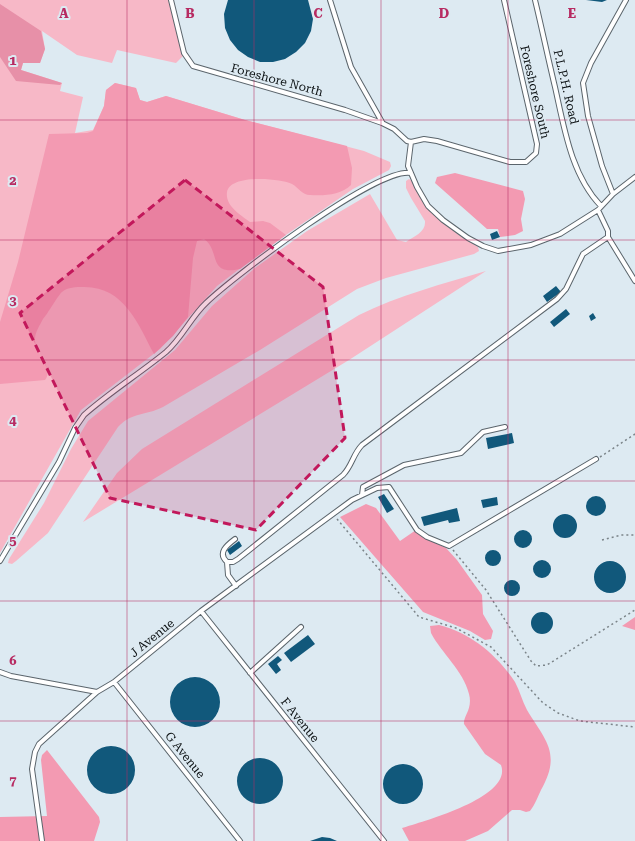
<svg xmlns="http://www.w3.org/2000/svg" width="635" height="841" font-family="'Roboto Serif',serif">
<rect width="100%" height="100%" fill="#ddeaf2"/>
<path fill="#f7b8c7" d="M0 0H171L184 55 176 63 117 50 112 63 77 55 42 31 45 49 40 63H23L21 70 62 83 60 91 83 97 75 133 93 130 104 106 106 90 115 83 136 88 140 100 147 102 166 96 245 120 364 151 390 162 391 166 389 170 353 189 264 250 217 286 160 349 81 410 0 553Z
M409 179 412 181C426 212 450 230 478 247L479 251 474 254 386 278 357 289 260 350 163 407C145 416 132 412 118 427L48 533 16 561 12 564 8 563 9 559 44 503 71 449 88 421 175 350 212 306 255 268 307 231 370 194 397 240 406 242C415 236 426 232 425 221L411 198 406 188V181Z
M486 271 349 360 83 522 117 473 142 449 359 315C399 295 443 284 486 271Z"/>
<path fill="#f39ab2" d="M115 83 136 88 140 100 147 102 166 96 245 120 347 146 352 168 351 185C341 195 324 196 310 195 302 195 299 188 292 184 280 178 230 174 227 192 225 206 241 215 250 222L263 221 270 223 286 235 240 269C207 276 221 251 204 239L197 241 193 258 188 317 173 336 154 354C138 324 124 286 83 287 76 287 68 287 62 292 59 294 47 315 43 319 40 325 35 332 35 339 34 354 55 367 45 380L0 384V322L18 262 49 134 87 133 93 131 104 106 106 90Z
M455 173 523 191 525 199 521 219 523 231 515 235 500 237 498 229H487L435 183 437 177Z
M366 504 376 508 400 541 416 530 425 538 446 548 457 560 482 595 483 614 493 631 491 639 485 640 470 631 423 612 340 517Z
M635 617V630L622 626Z
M439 625C471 633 497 655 515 682 520 691 522 701 527 710 545 740 562 753 541 790 538 796 535 805 530 811L526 812 520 810H512L488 831 465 841H409L402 828C424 821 513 797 501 765L485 754 464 724C463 716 473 709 469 694 463 670 442 654 431 633L430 626Z
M47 750 99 817 100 822 94 841H0V817L47 816 41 760 42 755Z"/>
<path fill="#e790a8" d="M0 4 41 31 45 49 40 63H23L21 70 62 83 60 85 16 81 0 57Z"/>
<path fill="#11587b" d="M228 0H308L313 19 311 31 305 43 296 52 285 59 273 62H260L248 57 238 50 230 40 225 28 224 14Z
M586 0H607L602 2Z
M497 231 500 237 492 240 490 234Z
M556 286 561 292 547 302 543 296Z
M566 309 570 314 554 327 550 322Z
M593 313 596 318 591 321 589 316Z
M512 433 514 443 488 449 486 438Z
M384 494 394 509 387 513 378 497Z
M586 506a10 10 0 1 1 20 0a10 10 0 1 1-20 0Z
M497 497 498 505 483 508 481 500Z
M457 508 460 521 449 523 448 520 424 526 421 517Z
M553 526a12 12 0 1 1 24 0a12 12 0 1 1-24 0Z
M514 539a9 9 0 1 1 18 0a9 9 0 1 1-18 0Z
M239 541 242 546 230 555 227 550Z
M485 558a8 8 0 1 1 16 0a8 8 0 1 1-16 0Z
M533 569a9 9 0 1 1 18 0a9 9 0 1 1-18 0Z
M594 577a16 16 0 1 1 32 0a16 16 0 1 1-32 0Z
M504 588a8 8 0 1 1 16 0a8 8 0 1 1-16 0Z
M531 623a11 11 0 1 1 22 0a11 11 0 1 1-22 0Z
M308 635 315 644 291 662 284 653Z
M278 656 282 660 277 664 281 670 276 674 268 664Z
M170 702a25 25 0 1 1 50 0a25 25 0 1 1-50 0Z
M87 770a24 24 0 1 1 48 0a24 24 0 1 1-48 0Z
M237 781a23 23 0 1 1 46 0a23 23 0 1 1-46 0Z
M383 784a20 20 0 1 1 40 0a20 20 0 1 1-40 0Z
M322 837 330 838 337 841H310Z"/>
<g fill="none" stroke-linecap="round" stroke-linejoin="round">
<g stroke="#5b656c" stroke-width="6">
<path id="service" d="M171 0 184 53 193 66 345 110 382 123 394 129 407 141 411 142
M330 0 351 67 382 122
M535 0C542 29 548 58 555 87 564 127 571 175 601 206
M411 142 408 166 417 187 428 206 443 220 468 238 483 246 498 251 531 245 560 234 598 210 613 194 635 177
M411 142 424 139 437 141 510 162H526L536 153 537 144 504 0
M613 194 602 166 588 116 583 83 591 63 626 0
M598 210 608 231V237L635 281
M362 495 363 487 404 465 461 453 483 432 505 427
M0 561 59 462 75 428 84 415C110 392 139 374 166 352 182 338 191 317 206 303 234 276 377 167 411 173
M227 562C217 553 227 545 235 539
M236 586 228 575 227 562H233L238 559 343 475C352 466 353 454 362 445L557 299 566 289 583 254 608 237
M201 611 384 841
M0 672 11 676 97 692
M250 673 301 627
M114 682 240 841
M42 841 32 769 35 752 39 744 97 692 114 682 201 611 352 500 377 488 389 487 417 530 427 537 449 546 596 459"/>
</g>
<path stroke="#7b8489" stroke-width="1.5" stroke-dasharray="2 3" stroke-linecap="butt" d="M600 457 635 434
M337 519 419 617 456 628 491 647 543 703 558 713 580 721 635 727
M602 540 621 535H635
M453 550 486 590 531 661 536 666 547 665 635 610"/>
<use href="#service" stroke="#fff" stroke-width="4"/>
</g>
<path fill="#c2185b" fill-opacity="0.2" stroke="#c2185b" stroke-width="3" stroke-dasharray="8 5" stroke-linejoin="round" d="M185 180 323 287 345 438 256 530 110 498 20 313Z"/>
<path fill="none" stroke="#b72b62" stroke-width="1" stroke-opacity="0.55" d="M127 0V841M254 0V841M381 0V841M508 0V841M0 120H635M0 240H635M0 360H635M0 481H635M0 601H635M0 721H635"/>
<g text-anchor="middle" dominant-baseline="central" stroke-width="4" stroke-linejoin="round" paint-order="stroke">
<g font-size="12" fill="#0a0f11" stroke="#ddeaf2">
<text transform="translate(277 80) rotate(15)">Foreshore North</text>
<text transform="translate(566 87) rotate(77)">P.L.P.H. Road</text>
<text transform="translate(535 92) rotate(77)">Foreshore South</text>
<text transform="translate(152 638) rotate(-39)">J Avenue</text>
<text transform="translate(300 720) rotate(51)">F Avenue</text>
<text transform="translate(185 755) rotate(51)">G Avenue</text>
</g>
</g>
<g font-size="13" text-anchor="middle" font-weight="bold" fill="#b72b62" stroke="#ddeaf2" stroke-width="4" stroke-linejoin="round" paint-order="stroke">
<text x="64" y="18">A</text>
<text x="190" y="18">B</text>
<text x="318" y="18">C</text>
<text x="444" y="18">D</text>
<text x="572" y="18">E</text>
<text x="13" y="65">1</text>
<text x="13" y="185">2</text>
<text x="13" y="305">3</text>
<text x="13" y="425">4</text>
<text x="13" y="545">5</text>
<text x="13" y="665">6</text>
<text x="13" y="785">7</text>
</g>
</svg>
